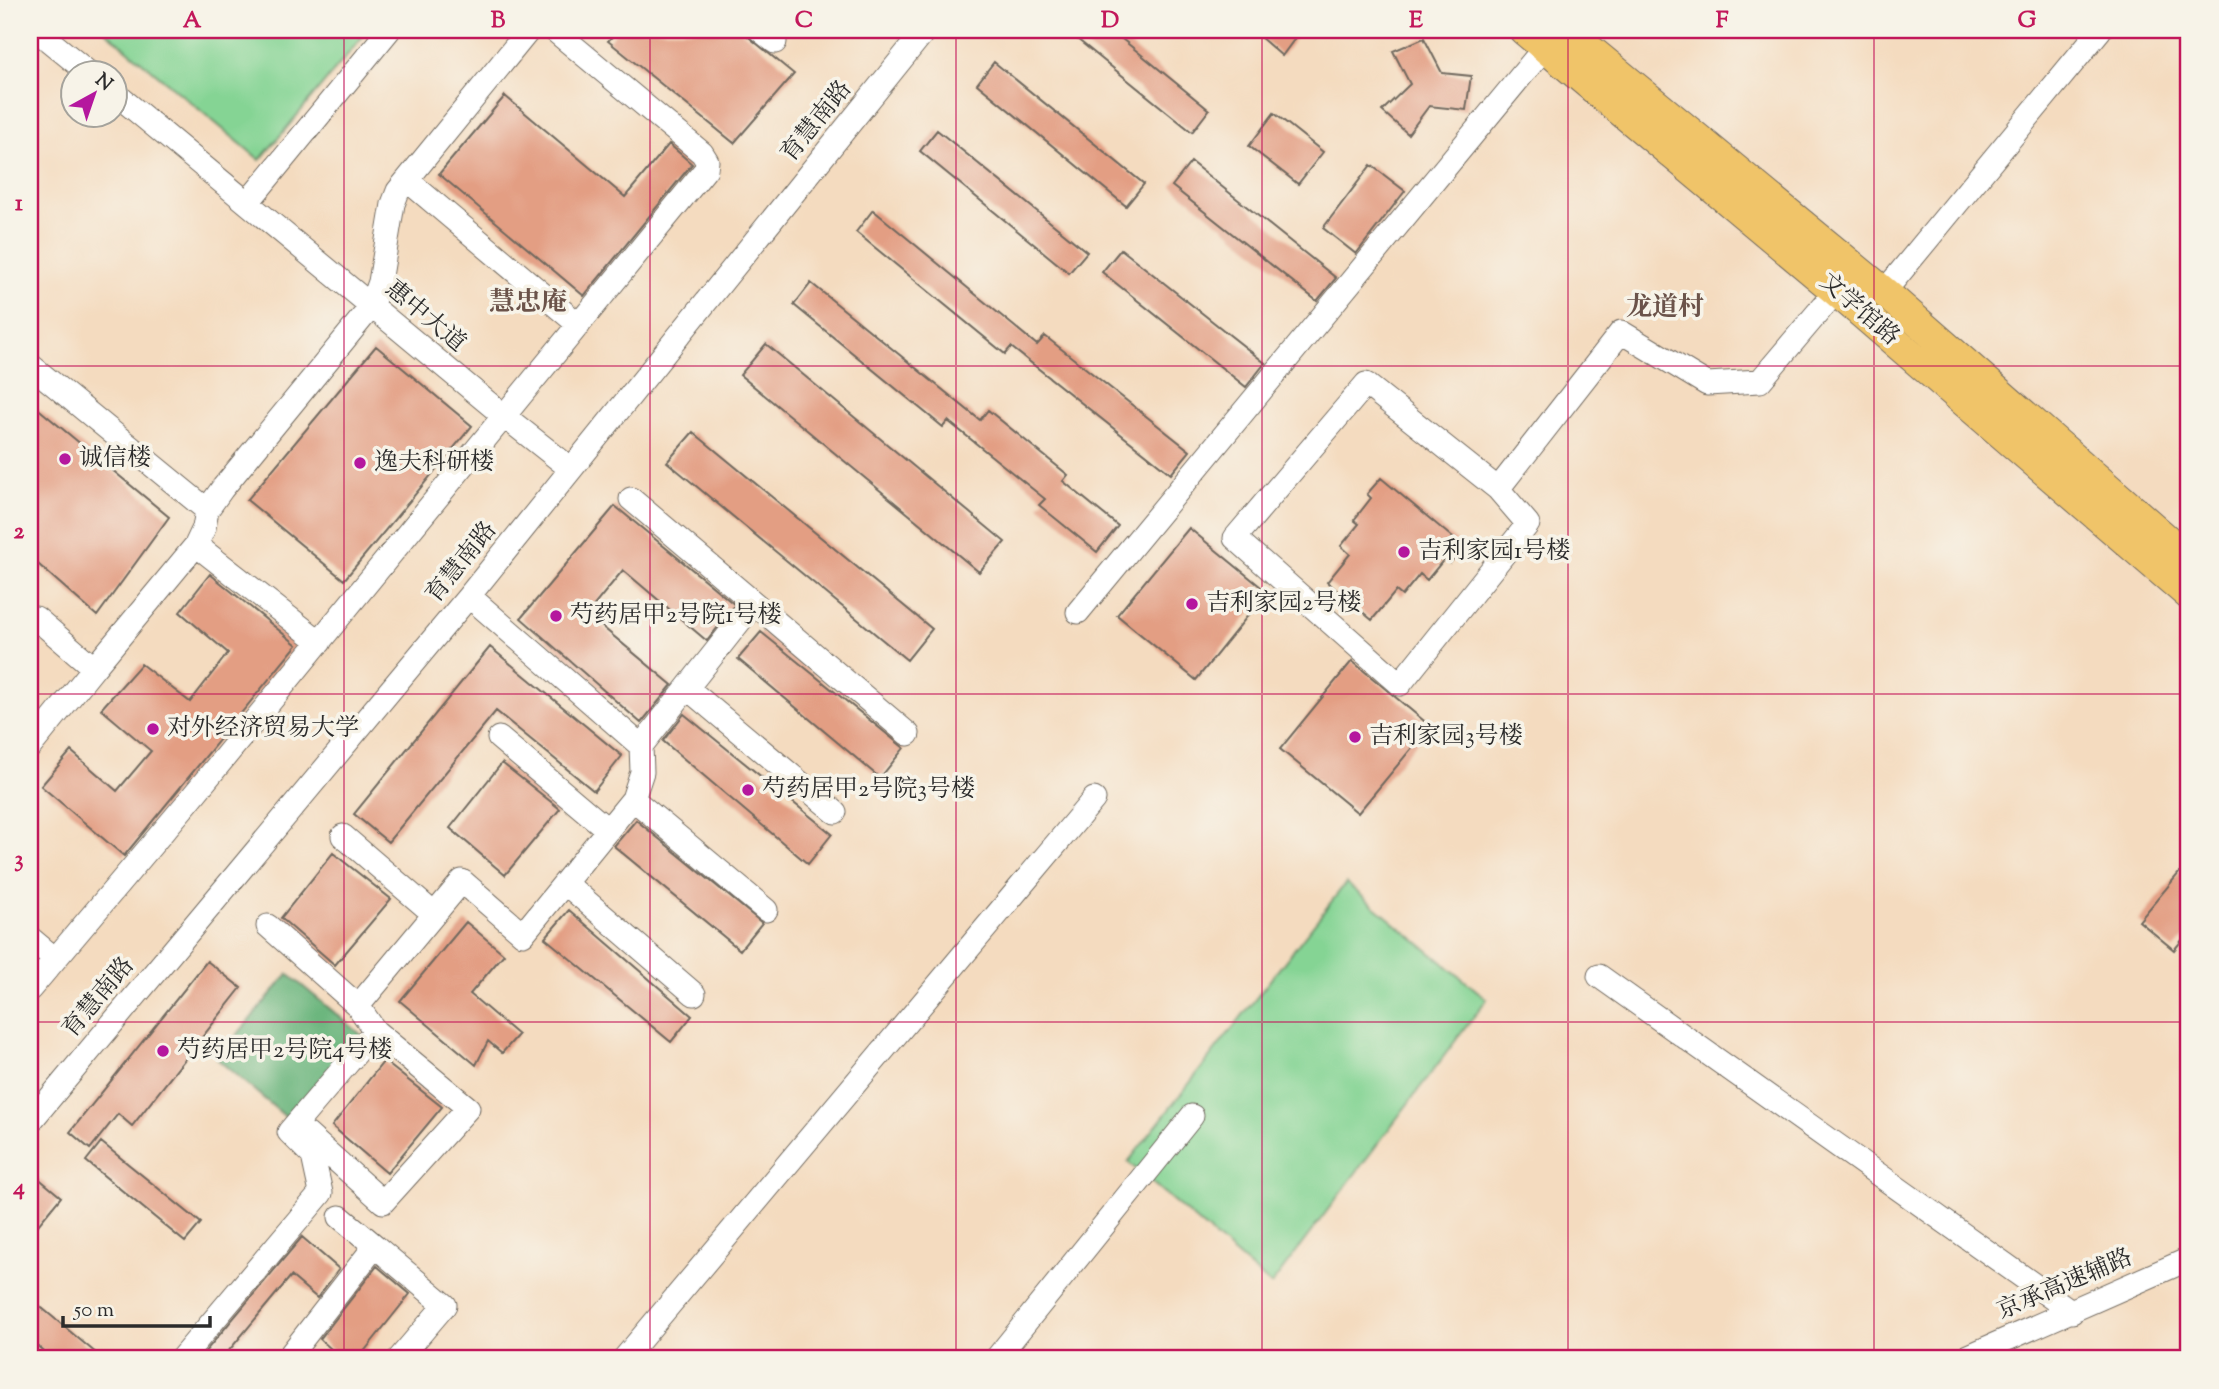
<svg xmlns="http://www.w3.org/2000/svg" width="2219" height="1389" font-family="'Sorts Mill Goudy','Noto Serif SC',serif">
<rect width="100%" height="100%" fill="#f7f3e8"/>
<filter id="ink" filterUnits="userSpaceOnUse"><feTurbulence type="fractalNoise" baseFrequency=".0143" numOctaves="2"/><feDisplacementMap in="SourceGraphic" scale="14" xChannelSelector="R" yChannelSelector="G"/><feConvolveMatrix kernelMatrix="1 2 1 2 8 2 1 2 1" color-interpolation-filters="sRGB"/></filter>
<filter id="wash" filterUnits="userSpaceOnUse"><feTurbulence type="fractalNoise" baseFrequency=".00686" numOctaves="4" result="noise"/><feDisplacementMap in="SourceGraphic" scale="28" xChannelSelector="R" yChannelSelector="G"/><feGaussianBlur stdDeviation="1.57" result="paint"/><feColorMatrix in="noise" values="0 0 0 0 0 0 0 0 0 0 0 0 0 0 0 0 0 1.4 0 .05"/><feComposite in="paint" operator="in"/></filter>
<g filter="url(#wash)">
<rect width="100%" height="100%" fill="#f4dbbf"/>
<path fill="#85d494" stroke="#588060" stroke-width="2" d="M104 30H368L260 160Z
M1346 883 1487 999 1271 1285 1128 1162Z"/>
<path fill="#6cb67e" stroke="#4c7054" stroke-width="2" d="M288 974 364 1037 293 1123 217 1059Z"/>
<g id="blocks">
<path fill="#e39e83" d="M618 30H740L794 74 734 143 608 41Z
M1066 30H1111L1209 110 1192 132Z
M1252 30H1301L1282 56Z
M1424 38 1442 73 1471 76 1466 110 1429 106 1408 134 1382 111 1410 84 1393 51Z
M994 62 1144 184 1126 206 977 84Z
M505 96 625 197 669 144 692 164 584 296 439 174Z
M1274 113 1323 152 1298 184 1249 146Z
M937 130 1087 252 1069 273 920 151Z
M1191 162 1336 278 1317 301 1172 186Z
M1371 165 1405 191 1356 254 1323 228Z
M873 210 1037 345 1045 336 1190 451 1171 474 1011 347 1005 354 856 232Z
M1121 249 1265 363 1246 387 1102 272Z
M811 283 980 420 988 410 1068 475 1063 481 1118 526 1097 552 1039 505 1045 499 948 421 943 427 794 305Z
M766 344 1005 542 979 572 740 375Z
M376 346 472 426 344 580 247 500Z
M30 402 169 517 97 616 30 557Z
M693 432 932 629 907 660 667 462Z
M1381 478 1464 547 1450 563 1445 558 1427 580 1420 574 1402 596 1396 591 1372 620 1327 582 1350 554 1341 546 1359 524 1354 520 1371 498 1367 494Z
M615 506 735 605 707 641 623 570 587 614 672 685 641 723 521 618Z
M1189 528 1267 592 1196 680 1117 615Z
M210 574 297 645 124 856 41 786 71 751 117 791 151 751 101 709 141 664 190 702 228 653 180 612Z
M761 632 904 748 880 778 738 659Z
M490 647 622 756 594 791 496 711 388 842 354 814Z
M1352 661 1430 726 1358 813 1280 749Z
M684 714 832 834 808 864 663 741Z
M502 763 560 809 505 875 450 828Z
M636 820 762 923 740 950 614 846Z
M333 853 391 899 335 965 281 918Z
M2189 861V932L2174 950 2139 921Z
M569 910 692 1016 671 1042 545 938Z
M466 922 504 954 470 994 518 1035 502 1053 488 1041 476 1065 400 1001Z
M207 961 241 988 132 1126 118 1114 90 1149 70 1132Z
M384 1061 442 1107 387 1173 332 1126Z
M101 1142 201 1223 185 1242 86 1161Z
M37 1177 61 1197 30 1235V1185Z
M302 1237 339 1269 317 1298 291 1276 222 1359H199Z
M377 1266 410 1294 358 1359H342L320 1339Z
M30 1298 103 1359H53L30 1340Z"/>
</g>
</g>
<g filter="url(#ink)">
<use href="#blocks" fill-opacity="0" stroke="#71695f" stroke-width="2"/>
<g fill="none" stroke-linecap="round" stroke-linejoin="round">
<g stroke="#71695f" stroke-width="25">
<path id="minor" d="M36 30 90 74
M760 30 775 42
M116 94 504 416 571 469
M407 180 579 325
M248 202 389 30
M1884 292 2100 30
M30 365 207 510
M1366 384 1498 489 1528 524 1400 684 1235 538Z
M1498 489 1621 332 1707 384 1760 381 1836 291
M196 545 320 642
M469 596 641 746 754 603 631 499
M754 603 908 734
M1078 612 1545 47
M30 626 36 618 94 668 196 545 204 528 207 510 222 489 371 307 380 282 393 204 398 191 529 30
M687 688 835 812
M499 738 608 830
M30 747 94 668
M633 799 766 910
M343 836 434 914
M565 883 694 994
M268 926 358 1006
M30 938 55 959
M1599 976 2072 1312
M30 989 188 802 706 169 707 161 702 153 554 30
M30 1122 469 596 925 30
M307 1134 383 1202 468 1108 375 1031
M340 1217 375 1246
M181 1359 321 1193 313 1156 289 1132 375 1031 358 1006 462 881 523 934 633 799 642 772 641 746
M287 1359 375 1246 445 1305 399 1359
M624 1359 1094 799
M996 1359 1192 1116
M1962 1359 2189 1259"/>
</g>
<g stroke="#71695f" stroke-width="32">
<path id="major" d="M1524 30 1836 291 2189 595
M1566 30 1884 292 2189 559"/>
</g>
<path stroke="#71695f" stroke-width="3.5" stroke-dasharray="2 5" stroke-linecap="butt" d="M1923 1359 1943 1350"/>
<use href="#minor" stroke="#fff" stroke-width="23"/>
<use href="#major" stroke="#f0c469" stroke-width="30"/>
</g>
</g>
<path fill="none" stroke="#c2185b" stroke-width="2" stroke-opacity="0.55" d="M344 30V1359M650 30V1359M956 30V1359M1262 30V1359M1568 30V1359M1874 30V1359M30 366H2189M30 694H2189M30 1022H2189"/>
<g fill="#b5179e" stroke="#f7f3e8" stroke-width="2.5">
<circle cx="65" cy="459" r="7"/>
<circle cx="360" cy="463" r="7"/>
<circle cx="1404" cy="552" r="7"/>
<circle cx="1192" cy="604" r="7"/>
<circle cx="556" cy="616" r="7"/>
<circle cx="153" cy="729" r="7"/>
<circle cx="1355" cy="737" r="7"/>
<circle cx="748" cy="790" r="7"/>
<circle cx="163" cy="1051" r="7"/>
</g>
<g text-anchor="middle" dominant-baseline="central" stroke-width="7" stroke-linejoin="round" paint-order="stroke">
<g font-size="24" fill="#2b2b2b" stroke="#f7f3e8">
<text transform="translate(817 122) rotate(-51)">育慧南路</text>
<text transform="translate(1859 310) rotate(41)">文学馆路</text>
<text transform="translate(425 317) rotate(40)">惠中大道</text>
<text transform="translate(462 563) rotate(-51)">育慧南路</text>
<text transform="translate(99 998) rotate(-50)">育慧南路</text>
<text transform="translate(2065 1285) rotate(-23)">京承高速辅路</text>
</g>
<g font-size="24" fill="#2b2b2b" stroke="#f7f3e8" text-anchor="start">
<text x="79" y="459">诚信楼</text>
<text x="374" y="463">逸夫科研楼</text>
<text x="1418" y="552">吉利家园1号楼</text>
<text x="1206" y="604">吉利家园2号楼</text>
<text x="570" y="616">芍药居甲2号院1号楼</text>
<text x="167" y="729">对外经济贸易大学</text>
<text x="1369" y="737">吉利家园3号楼</text>
<text x="762" y="790">芍药居甲2号院3号楼</text>
<text x="177" y="1051">芍药居甲2号院4号楼</text>
</g>
<g font-size="26" font-weight="bold" fill="#6b534a" stroke="#f7f3e8">
<text x="528" y="303">慧忠庵</text>
<text x="1665" y="308">龙道村</text>
</g>
</g>
<rect width="2219" height="1389" fill="none" stroke="#f7f3e8" stroke-width="77"/>
<g transform="translate(94 94) rotate(40)"><circle r="33" fill="#f7f3e8" stroke="#a5a39c" stroke-width="2"/>
<path d="M0-5L12 26L0 18L-12 26Z" fill="#b5179e"/>
<text y="-10" font-size="19" font-weight="bold" text-anchor="middle" fill="#2b2b2b">N</text>
</g>
<path d="M63 1316v10h147v-10" fill="none" stroke="#2b2b2b" stroke-width="3.5"/>
<text x="74" y="1316" font-size="21" fill="#2b2b2b" stroke="#f7f3e8" stroke-width="5" paint-order="stroke">50 m</text>
<rect x="38" y="38" width="2142" height="1312" fill="none" stroke="#c2185b" stroke-width="2.5"/>
<g font-size="23" text-anchor="middle" font-weight="bold" fill="#c2185b">
<text x="192" y="27">A</text>
<text x="498" y="27">B</text>
<text x="804" y="27">C</text>
<text x="1110" y="27">D</text>
<text x="1416" y="27">E</text>
<text x="1722" y="27">F</text>
<text x="2027" y="27">G</text>
<text x="19" y="210">1</text>
<text x="19" y="538">2</text>
<text x="19" y="866">3</text>
<text x="19" y="1194">4</text>
</g>
</svg>
